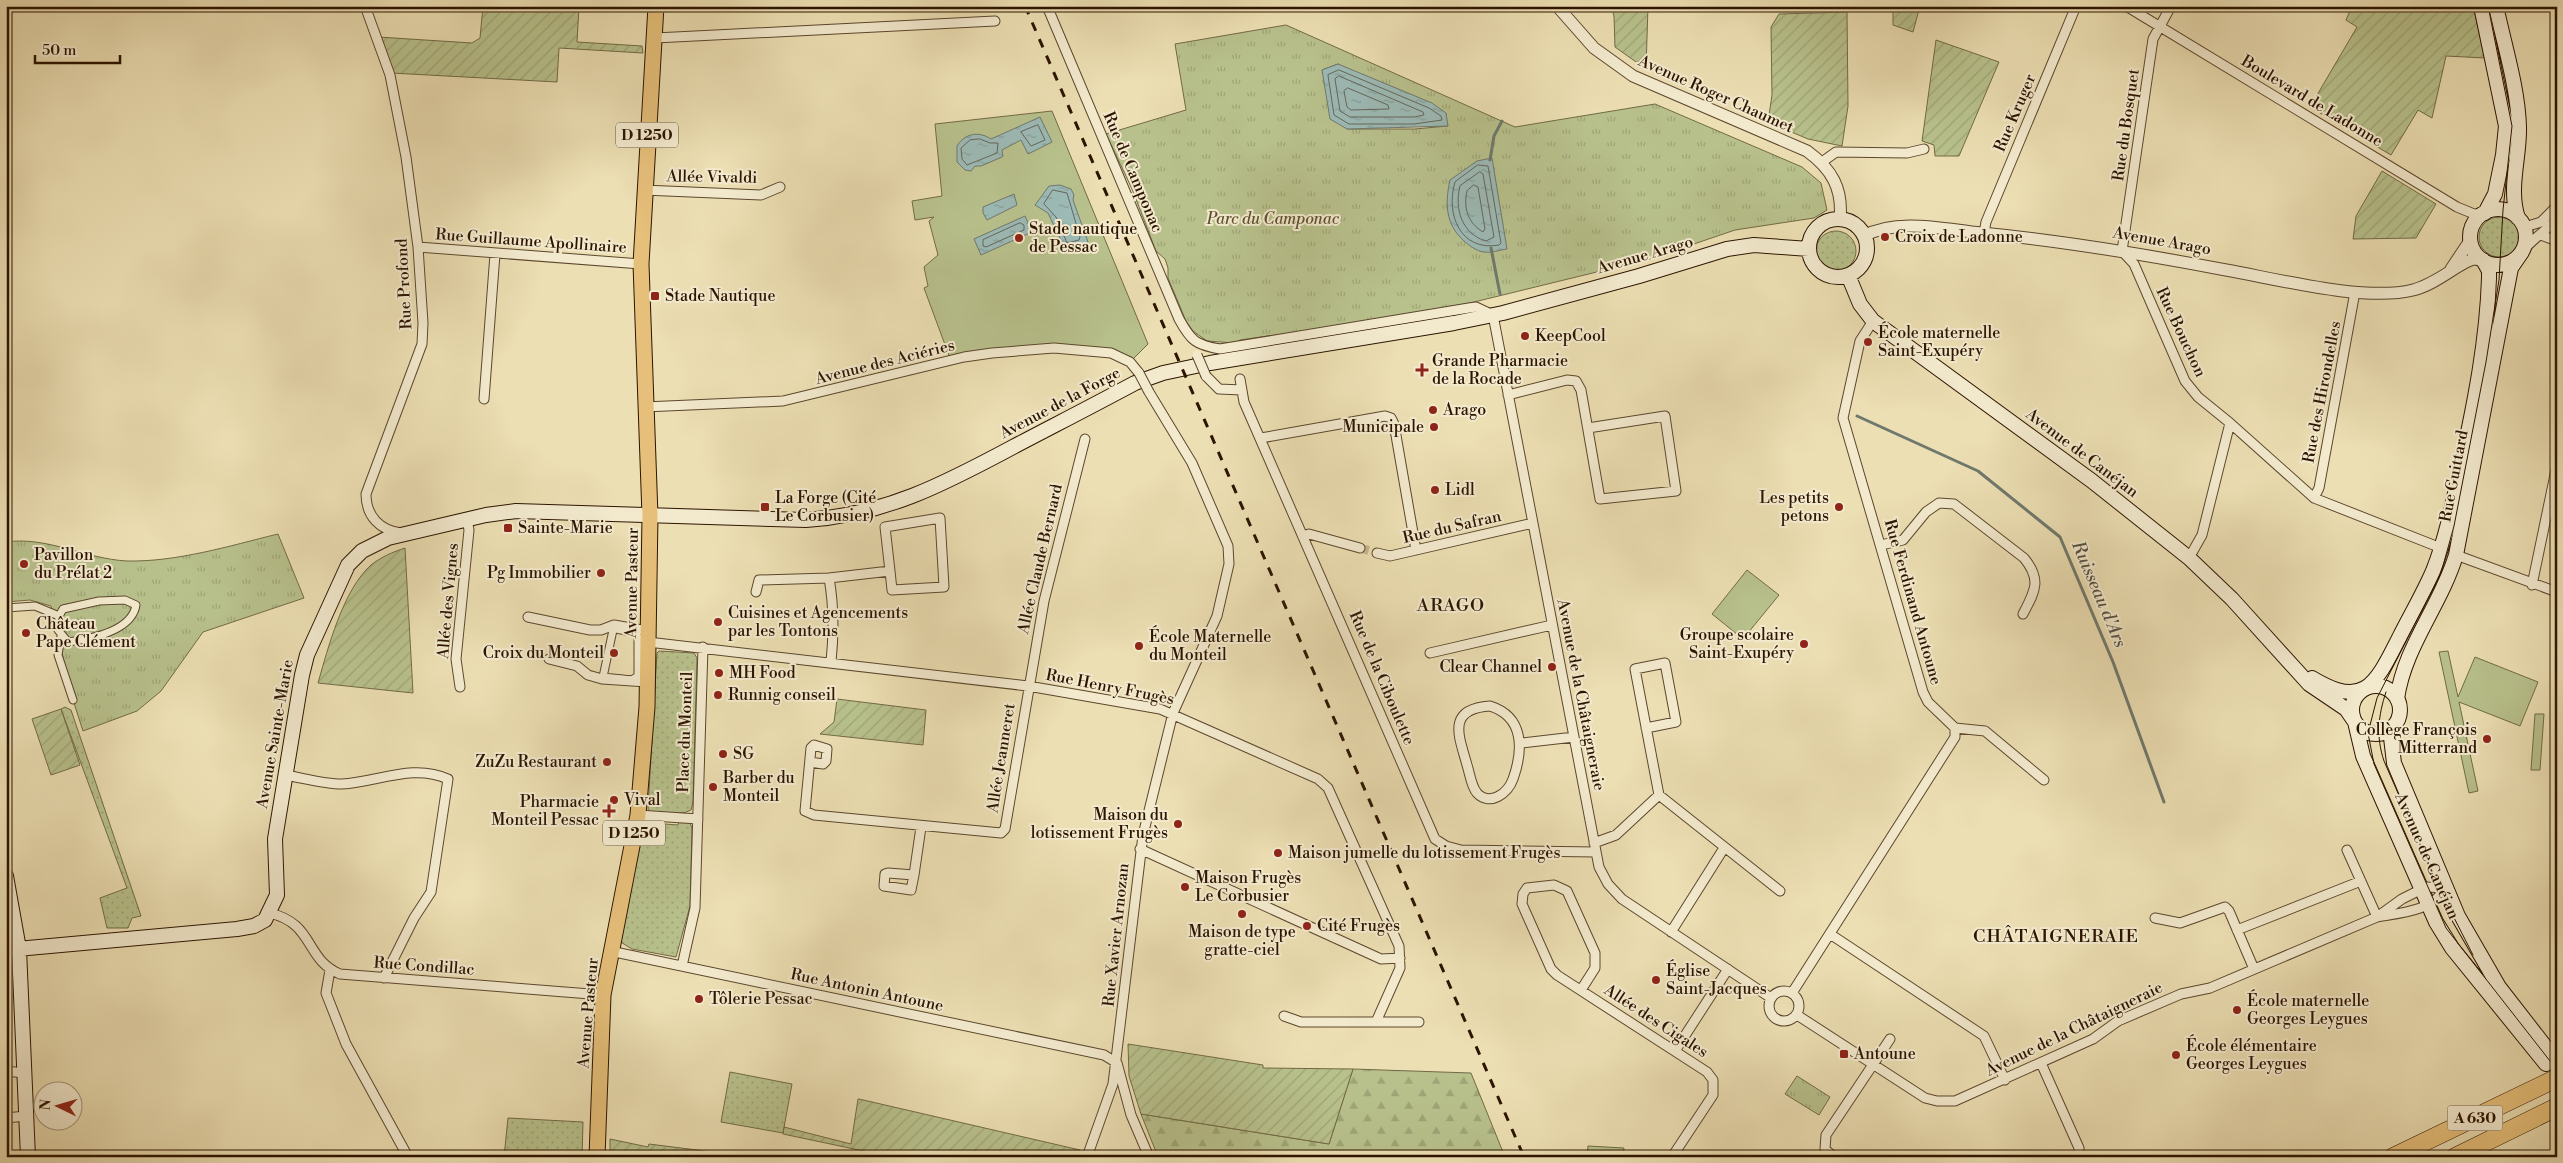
<svg xmlns="http://www.w3.org/2000/svg" width="2563" height="1163" font-family="'Libre Bodoni',serif">
<defs>
<pattern id="grass-dots" width="8" height="8" patternUnits="userSpaceOnUse" patternTransform="scale(1.25)"><rect width="8" height="8" fill="#b8c18c"/><path d="M2 2h.1M6 6h.1" fill="none" stroke="#9ea577" stroke-width="1.8" stroke-linecap="round"/></pattern>
<pattern id="forest-firs" width="22" height="20" patternUnits="userSpaceOnUse" patternTransform="scale(1.25)"><rect width="22" height="20" fill="#b8c18c"/><path d="M5 1l3.5 6h-7zM16 11l3.5 6h-7z" fill="#9ea577"/></pattern>
<pattern id="park-tufts" width="24" height="20" patternUnits="userSpaceOnUse" patternTransform="scale(1.25)"><rect width="24" height="20" fill="#b8c18c"/><path d="M3 7l-1-3M5 7V3M7 7l1-3M15 17l-1-3M17 17v-4M19 17l1-3" fill="none" stroke="#9ea577"/></pattern>
<pattern id="garden-furrows" width="10" height="10" patternUnits="userSpaceOnUse" patternTransform="scale(1.25)"><rect width="10" height="10" fill="#b8c18c"/><path d="M-1 1l2-2M0 10L10 0M9 11l2-2" fill="none" stroke="#9ea577"/></pattern>
<pattern id="water-ripples" width="26" height="14" patternUnits="userSpaceOnUse" patternTransform="scale(1.25)"><rect width="26" height="14" fill="#9cbab6"/><path d="M2 4q2-2 4 0t4 0M15 11q2-2 4 0t4 0" fill="none" stroke="#879f9b"/></pattern>
</defs>
<rect width="100%" height="100%" fill="#ecdfb3"/>
<filter id="stains"><feTurbulence type="fractalNoise" baseFrequency=".004" numOctaves="4"/><feColorMatrix values="0 0 0 0 .2 0 0 0 0 .09 0 0 0 0 .02 0 0 0 .5 -.17"/></filter>
<radialGradient id="worn" r=".72"><stop offset=".6" stop-color="#630" stop-opacity="0"/><stop offset="1" stop-color="#630" stop-opacity=".3"/></radialGradient>
<path fill="url(#grass-dots)" stroke="#726a46" d="M2479 237a20 20 0 1 1 40 0a20 20 0 1 1-40 0Z
M1816 251a20 20 0 1 1 40 0a20 20 0 1 1-40 0Z
M659 651 694 653 697 658 693 802 691 810 684 813 650 812 648 809 657 653Z
M65 707 71 710 141 916 132 918 128 928H107L100 898 127 888 61 709Z
M651 819 652 823 678 825 679 822 690 823 692 828 690 906 676 957 632 949 619 941 645 823Z
M730 1072 792 1084 783 1133 721 1122Z
M508 1118 583 1122 582 1157H504Z"/>
<path fill="url(#forest-firs)" stroke="#726a46" d="M1353 1069 1471 1073 1505 1157H1158L1141 1114 1329 1144Z"/>
<path fill="url(#park-tufts)" stroke="#726a46" fill-rule="evenodd" d="M1286 25 1515 127 1655 104 1802 167 1821 183 1827 210 1814 218 1735 230 1650 259 1470 303 1339 326 1240 340 1235 343 1207 341 1193 331 1186 321 1168 278V268L1165 259 1156 251 1132 189 1106 134 1186 110 1175 44ZM1338 64 1448 126 1415 129H1347L1322 70Z
M278 534 304 598 203 632 161 691 137 711 83 731 73 700 51 606 30 600 6 602V542C47 536 86 559 127 561 177 562 229 546 278 534Z
M1797 1076 1830 1097 1819 1115 1785 1094Z"/>
<path fill="url(#garden-furrows)" stroke="#726a46" d="M483 6 579 7 577 42 642 46 643 53 559 48 557 82 391 73 378 37 472 43 480 38Z
M1611 6H1648L1646 69 1615 47 1614 16Z
M1893 6H1920L1913 32 1893 25Z
M2352 6H2473L2485 58 2446 56 2432 118 2418 110 2391 155 2310 107 2357 27 2346 20Z
M1847 12 1848 106 1842 146 1808 139 1768 122 1772 95 1771 27 1779 14Z
M1936 40 1999 62 1959 156H1935L1934 145 1922 141Z
M2382 171 2436 204 2416 238 2353 239 2356 216Z
M405 548 413 693 318 683C328 648 343 590 371 565 381 557 393 552 405 548Z
M837 699 926 710 923 745 820 734 834 722Z
M61 709 80 765 51 775 32 719Z
M1128 1044 1263 1065V1068L1353 1069 1329 1144 1141 1114 1129 1076Z
M858 1099H859L1080 1150 1078 1157H892L783 1134 784 1127 851 1144Z
M610 1139 648 1147 649 1144 729 1154V1157H610Z"/>
<path fill="#b8c18c" stroke="#726a46" d="M1052 111 1148 344 1130 362C1086 337 1001 355 951 361L924 288 928 286 924 267 938 255 929 221 934 217 915 220 912 201 942 196 935 124Z
M1747 570 1779 595 1743 639 1712 614Z
M2448 651 2458 697 2475 657 2538 682 2520 726 2459 702 2478 791 2469 793 2439 652Z
M2535 714H2544L2540 770H2531Z
M1588 1146 1624 1148 1623 1157H1587Z"/>
<path fill="url(#water-ripples)" stroke="#6f786d" d="M1338 64 1432 103 1446 113 1448 126 1347 129 1330 119 1322 70Z
M1040 117 1052 142 1028 154 1021 140 1002 150 1003 156 1002 157 981 166H975L971 171 965 170 957 162V146C965 133 979 131 991 139Z
M1492 158 1507 249C1500 250 1491 253 1484 252 1476 251 1470 246 1464 241 1445 224 1445 203 1450 180L1477 161Z
M1060 185 1071 189 1074 195 1073 200 1088 242 1066 251 1048 213 1035 205 1049 186Z
M1014 194 1017 205 987 220 983 213V207Z
M1025 216 1032 232 981 255 974 239Z"/>
<g fill="none" stroke-linecap="round" stroke-linejoin="round">
<path stroke="#64675b" stroke-width="1" d="M1339 70 1429 108 1441 116 1442 120 1414 124H1349L1334 115 1328 75Z
M1339 76 1423 112 1424 115 1414 117H1350L1340 111 1335 79Z
M1348 88 1388 105 1389 109 1351 110 1347 107 1344 91Z
M1038 125 1045 140 1031 146 1021 132Z
M980 139 990 143H998L997 153 967 165 962 159 961 148 970 140Z
M1478 165 1488 166 1501 243 1499 245C1461 252 1445 215 1455 182Z
M1480 172 1483 174 1494 237 1486 241C1462 234 1454 209 1460 186Z
M1474 185 1478 187 1485 229 1483 232C1468 223 1463 208 1467 191Z
M1053 190 1067 193 1080 237 1079 240 1067 243 1056 217 1044 204Z
M1020 223 1024 225V230L986 247 983 246V240Z"/>
<path stroke="#6f786d" stroke-width="3" d="M1490 160 1494 136 1502 121
M1491 248 1500 294
M1857 416 1978 471 2060 537 2113 662 2164 802"/>
<path stroke="#c6b68f" stroke-width="9" stroke-dasharray="9 4.5" stroke-linecap="butt" d="M1360 548 1377 553"/>
<g stroke="#5c472d" stroke-width="9">
<path id="pedestrian" d="M125 600 136 605C132 631 90 639 68 642L58 630 59 616 63 609 99 601Z
M6 608 35 606 59 616
M616 629 636 633 638 637V676L632 680 603 677 613 630Z
M61 636 58 655 73 700"/>
</g>
<g stroke="#5c472d" stroke-width="11">
<path id="minor" d="M365 6 390 75 406 157 418 247 423 323 422 344 366 494C366 516 380 531 402 533
M1047 6 1179 319C1191 341 1196 345 1220 349L1469 308 1476 307 1493 315 1599 867 1608 884 1622 899 1771 998
M2126 6 2457 207 2474 214 2485 213
M2171 6 2153 39 2122 251 2134 264 2185 381 2198 397 2230 423 2202 535 2189 558
M655 38 995 21
M1822 162 1836 152 1907 153 1924 149
M643 190 761 195 780 187
M2518 218 2528 226 2541 222 2557 206
M1984 233 1986 222 2076 6
M2541 235 2557 241
M418 247 641 264
M2522 252C2532 239 2546 231 2557 219
M1206 376 1219 389 1242 390
M1240 379 1244 402 1435 839 1446 846 1461 850 1596 852
M1508 395 1567 380 1576 381 1581 390 1600 499 1676 491 1665 416 1588 428
M484 399 495 254
M644 407 783 401 964 357 992 353 1054 348 1111 353 1130 362 1139 373
M2230 423 2314 498 2441 548
M1261 438 1385 416 1391 418 1394 424 1416 550
M2314 498 2319 488 2355 292
M1303 536 1309 534 1360 548
M1881 545 1903 540 1926 512 1939 503 1954 504 2024 558C2042 580 2035 591 2023 614
M1377 553 1390 556 1533 523
M2456 555 2557 592
M829 578C834 606 834 633 831 662
M2532 585 2557 465
M756 592 759 580 829 578 890 571 885 527 940 518 944 587 892 590 890 571
M528 617 590 630H601L614 625 648 631
M648 642 1028 686 1160 709 1318 779 1328 788 1399 946 1400 968 1376 1022
M1430 653 1552 625
M549 659 577 666 588 675 602 679 647 682
M460 687 456 659 469 530 467 519
M1490 706C1525 717 1523 751 1513 779 1508 793 1490 807 1477 793 1471 786 1470 774 1467 765 1459 736 1446 709 1490 706Z
M1646 728 1676 722 1665 663 1635 669 1659 795
M1955 728 1985 731 2044 780
M1521 743 1574 737
M810 762 823 764 826 761 827 749 814 745 811 748 805 811 814 815 1001 833 1005 829 1044 601 1085 439
M285 775C303 778 324 784 342 784 378 782 413 763 448 779L431 892 414 918 384 978
M638 815 698 819
M1594 843 1616 835 1659 795 1780 891
M1140 849 1381 959 1400 958
M2347 850 2377 917
M914 875 911 890 884 886 885 874 888 873 914 875 921 827
M269 913C315 923 304 959 340 974L603 995
M2155 918 2180 923 2225 907 2229 911 2254 969
M2237 930 2361 881
M1671 932 1724 848
M1830 934 1984 1036 2005 1080
M610 951 1104 1055 1117 1063 1131 1115 1149 1157
M682 966 695 908 703 647
M330 970 326 993 346 1044 408 1157
M1581 990 1595 968V953L1567 891 1554 885 1527 888 1523 894 1522 904 1551 969 1557 975 1707 1072 1713 1080V1095L1672 1157
M1769 1006a15 15 0 1 1 30 0a15 15 0 1 1-30 0Z
M1792 993 1955 737V728L1928 702 1923 692 1843 418 1860 341 1873 321
M1797 1015 1925 1098 1937 1101H1955L2093 1039 2118 1021 2181 994 2210 988 2377 917 2402 899 2426 887 2445 888C2433 911 2401 913 2377 917
M1284 1016 1301 1022H1419
M1675 1051 1728 969
M2041 1063 2079 1148V1157
M6 1071 24 1073
M6 1118 26 1116
M1087 1157 1113 1084 1143 835 1173 713 1217 616 1229 564 1228 546 1192 463 1149 392
M1834 1157 1825 1149 1826 1135 1890 1039"/>
</g>
<g stroke="#5c472d" stroke-width="13">
<path id="tertiary" d="M1557 6 1594 48 1633 76 1807 151C1832 169 1843 189 1840 219
M1864 236C1895 219 1939 228 1972 232 2057 240 2142 254 2226 270 2277 279 2365 302 2413 290 2433 285 2449 271 2466 262L2473 259 2483 260
M2451 269 2471 239"/>
</g>
<g stroke="#2c1400" stroke-width="16">
<path id="secondary" d="M2481 6 2506 126 2503 155 2495 194 2485 213
M2496 6C2504 44 2518 88 2519 127 2520 157 2508 188 2518 218
M2470 237a28 28 0 1 1 56 0a28 28 0 1 1-56 0Z
M1809 248a29 29 0 1 1 58 0a29 29 0 1 1-58 0Z
M1848 275 1860 304 1873 321 2092 481 2189 558 2232 599 2309 684 2346 709 2355 722 2363 756 2436 922 2452 948 2546 1064
M2312 678C2327 687 2348 698 2365 688 2380 679 2391 653 2399 638 2410 616 2423 594 2433 571 2447 536 2454 498 2462 461 2475 401 2487 340 2489 278V271L2483 260
M2352 710a24 24 0 1 1 48 0a24 24 0 1 1-48 0Z
M2397 699C2404 647 2441 605 2456 555L2511 268 2522 252
M2390 729 2394 763 2458 916 2499 987 2555 1059
M6 876 19 949 28 1157
M6 950 237 929 254 926 265 920 277 895 275 839 302 675 307 655 348 565 362 551 388 538 486 515 516 511 806 520C885 515 944 484 1013 447 1053 426 1094 405 1135 383L1163 373 1210 363 1454 323 1503 313 1639 276 1727 249 1754 245 1809 249"/>
</g>
<g stroke="#2c1400" stroke-width="17">
<path id="primary" d="M597 1157 603 995 638 815 647 707 650 516 641 264 656 6"/>
</g>
<g stroke="#2c1400" stroke-width="19">
<path id="motorway" d="M2393 1157 2557 1078
M2455 1157 2557 1107"/>
</g>
<use href="#pedestrian" stroke="#f3eace" stroke-width="7"/>
<use href="#minor" stroke="#f3eace" stroke-width="9"/>
<use href="#tertiary" stroke="#f3eace" stroke-width="11"/>
<use href="#secondary" stroke="#f3eace" stroke-width="14"/>
<use href="#primary" stroke="#e6c07a" stroke-width="15"/>
<use href="#motorway" stroke="#e6c07a" stroke-width="18"/>
<path stroke="#2c1400" stroke-width="1" d="M2488 6 2512 126 2503 210 2499 280 2486 362 2454 526 2441 573 2377 698 2368 733 2374 764 2446 928 2550 1061
M2386 692C2378 716 2376 737 2384 761L2442 894 2473 955"/>
<path stroke="#2c1400" stroke-width="3" stroke-dasharray="9 9" stroke-linecap="butt" d="M1025 6 1524 1157"/>
<g stroke="#5c472d" stroke-width="11" stroke-linecap="butt">
<path id="minor-bridge" d="M1197 355 1206 376
M1139 373 1149 392"/>
</g>
<use href="#minor-bridge" stroke="#f3eace" stroke-width="9"/>
</g>
<g fill="#8f2418" stroke="#f3eace" stroke-width="2">
<circle cx="1885" cy="237" r="5"/>
<circle cx="1019" cy="238" r="5"/>
<rect x="650" y="291" width="10" height="10" rx="2.5"/>
<circle cx="1525" cy="336" r="5"/>
<circle cx="1868" cy="342" r="5"/>
<path d="M1419.5 362.5h5v5h5v5h-5v5h-5v-5h-5v-5h5z"/>
<circle cx="1433" cy="410" r="5"/>
<circle cx="1434" cy="427" r="5"/>
<circle cx="1435" cy="490" r="5"/>
<rect x="760" y="502" width="10" height="10" rx="2.5"/>
<circle cx="1839" cy="507" r="5"/>
<rect x="503" y="523" width="10" height="10" rx="2.5"/>
<circle cx="24" cy="564" r="5"/>
<circle cx="601" cy="573" r="5"/>
<circle cx="718" cy="622" r="5"/>
<circle cx="26" cy="633" r="5"/>
<circle cx="1804" cy="644" r="5"/>
<circle cx="1139" cy="646" r="5"/>
<circle cx="614" cy="653" r="5"/>
<circle cx="1552" cy="667" r="5"/>
<circle cx="719" cy="673" r="5"/>
<circle cx="718" cy="695" r="5"/>
<circle cx="2487" cy="739" r="5"/>
<circle cx="723" cy="754" r="5"/>
<circle cx="607" cy="762" r="5"/>
<circle cx="713" cy="787" r="5"/>
<circle cx="614" cy="800" r="5"/>
<path d="M606.5 803.5h5v5h5v5h-5v5h-5v-5h-5v-5h5z"/>
<circle cx="1178" cy="824" r="5"/>
<circle cx="1278" cy="853" r="5"/>
<circle cx="1185" cy="887" r="5"/>
<circle cx="1242" cy="914" r="5"/>
<circle cx="1307" cy="926" r="5"/>
<circle cx="1656" cy="980" r="5"/>
<circle cx="699" cy="999" r="5"/>
<circle cx="2237" cy="1010" r="5"/>
<rect x="1839" y="1049" width="10" height="10" rx="2.5"/>
<circle cx="2176" cy="1055" r="5"/>
</g>
<g text-anchor="middle" dominant-baseline="central" stroke-width="4" stroke-linejoin="round" paint-order="stroke">
<g fill="#f3eace" stroke="#68543e" stroke-width="1">
<rect x="616" y="122.5" width="62" height="25" rx="4"/>
<rect x="603" y="820.5" width="62" height="25" rx="4"/>
<rect x="2447.5" y="1105.5" width="55" height="25" rx="4"/>
</g>
<g font-size="15" font-weight="bold" fill="#2c1400">
<text x="647" y="135">D 1250</text>
<text x="634" y="833">D 1250</text>
<text x="2475" y="1118">A 630</text>
</g>
<g font-size="16" fill="#2c1400" stroke="#f3eace">
<text transform="translate(1716 94) rotate(24)">Avenue Roger Chaumet</text>
<text transform="translate(2312 101) rotate(31)">Boulevard de Ladonne</text>
<text transform="translate(2015 113) rotate(-67)">Rue Kruger</text>
<text transform="translate(2126 125) rotate(-82)">Rue du Bosquet</text>
<text transform="translate(1133 172) rotate(67)">Rue de Camponac</text>
<text transform="translate(712 177) rotate(1)">Allée Vivaldi</text>
<text transform="translate(531 241) rotate(4)">Rue Guillaume Apollinaire</text>
<text transform="translate(2162 241) rotate(10)">Avenue Arago</text>
<text transform="translate(1645 255) rotate(-16)">Avenue Arago</text>
<text transform="translate(404 284) rotate(-93)">Rue Profond</text>
<text transform="translate(2181 332) rotate(65)">Rue Bouchon</text>
<text transform="translate(885 362) rotate(-14)">Avenue des Aciéries</text>
<text transform="translate(2322 392) rotate(-79)">Rue des Hirondelles</text>
<text transform="translate(1060 403) rotate(-28)">Avenue de la Forge</text>
<text transform="translate(2082 453) rotate(37)">Avenue de Canéjan</text>
<text transform="translate(2454 476) rotate(-79)">Rue Guittard</text>
<text transform="translate(1452 527) rotate(-13)">Rue du Safran</text>
<text transform="translate(1040 559) rotate(-77)">Allée Claude Bernard</text>
<text transform="translate(632 583) rotate(-89)">Avenue Pasteur</text>
<text transform="translate(448 601) rotate(-85)">Allée des Vignes</text>
<text transform="translate(1913 602) rotate(74)">Rue Ferdinand Antoune</text>
<text transform="translate(1382 678) rotate(67)">Rue de la Ciboulette</text>
<text transform="translate(1110 687) rotate(11)">Rue Henry Frugès</text>
<text transform="translate(1581 695) rotate(79)">Avenue de la Châtaigneraie</text>
<text transform="translate(685 732) rotate(-88)">Place du Monteil</text>
<text transform="translate(275 734) rotate(-80)">Avenue Sainte-Marie</text>
<text transform="translate(1001 758) rotate(-81)">Allée Jeanneret</text>
<text transform="translate(2427 856) rotate(66)">Avenue de Canéjan</text>
<text transform="translate(1116 935) rotate(-84)">Rue Xavier Arnozan</text>
<text transform="translate(424 966) rotate(4)">Rue Condillac</text>
<text transform="translate(867 990) rotate(12)">Rue Antonin Antoune</text>
<text transform="translate(588 1013) rotate(-85)">Avenue Pasteur</text>
<text transform="translate(1656 1021) rotate(33)">Allée des Cigales</text>
<text transform="translate(2074 1029) rotate(-26)">Avenue de la Châtaigneraie</text>
</g>
<g font-size="16" font-style="italic" fill="#5d5131" stroke="#f3eace">
<text x="1273" y="219">Parc du Camponac</text>
</g>
<g font-size="16" fill="#2c1400" stroke="#f3eace" text-anchor="start">
<text x="1029" y="229">Stade nautique<tspan x="1029" dy="18">de Pessac</tspan></text>
<text x="1895" y="237">Croix de Ladonne</text>
<text x="665" y="296">Stade Nautique</text>
<text x="1878" y="333">École maternelle<tspan x="1878" dy="18">Saint-Exupéry</tspan></text>
<text x="1535" y="336">KeepCool</text>
<text x="1432" y="361">Grande Pharmacie<tspan x="1432" dy="18">de la Rocade</tspan></text>
<text x="1443" y="410">Arago</text>
<text x="1424" y="427" text-anchor="end">Municipale</text>
<text x="1445" y="490">Lidl</text>
<text x="775" y="498">La Forge (Cité<tspan x="775" dy="18">Le Corbusier)</tspan></text>
<text x="1829" y="498" text-anchor="end">Les petits<tspan x="1829" dy="18">petons</tspan></text>
<text x="518" y="528">Sainte-Marie</text>
<text x="34" y="555">Pavillon<tspan x="34" dy="18">du Prélat 2</tspan></text>
<text x="591" y="573" text-anchor="end">Pg Immobilier</text>
<text x="728" y="613">Cuisines et Agencements<tspan x="728" dy="18">par les Tontons</tspan></text>
<text x="36" y="624">Château<tspan x="36" dy="18">Pape Clément</tspan></text>
<text x="1794" y="635" text-anchor="end">Groupe scolaire<tspan x="1794" dy="18">Saint-Exupéry</tspan></text>
<text x="1149" y="637">École Maternelle<tspan x="1149" dy="18">du Monteil</tspan></text>
<text x="604" y="653" text-anchor="end">Croix du Monteil</text>
<text x="1542" y="667" text-anchor="end">Clear Channel</text>
<text x="729" y="673">MH Food</text>
<text x="728" y="695">Runnig conseil</text>
<text x="2477" y="730" text-anchor="end">Collège François<tspan x="2477" dy="18">Mitterrand</tspan></text>
<text x="733" y="754">SG</text>
<text x="597" y="762" text-anchor="end">ZuZu Restaurant</text>
<text x="723" y="778">Barber du<tspan x="723" dy="18">Monteil</tspan></text>
<text x="624" y="800">Vival</text>
<text x="599" y="802" text-anchor="end">Pharmacie<tspan x="599" dy="18">Monteil Pessac</tspan></text>
<text x="1168" y="815" text-anchor="end">Maison du<tspan x="1168" dy="18">lotissement Frugès</tspan></text>
<text x="1288" y="853">Maison jumelle du lotissement Frugès</text>
<text x="1195" y="878">Maison Frugès<tspan x="1195" dy="18">Le Corbusier</tspan></text>
<text x="1317" y="926">Cité Frugès</text>
<text x="1242" y="932" text-anchor="middle">Maison de type<tspan x="1242" dy="18">gratte-ciel</tspan></text>
<text x="1666" y="971">Église<tspan x="1666" dy="18">Saint-Jacques</tspan></text>
<text x="709" y="999">Tôlerie Pessac</text>
<text x="2247" y="1001">École maternelle<tspan x="2247" dy="18">Georges Leygues</tspan></text>
<text x="2186" y="1046">École élémentaire<tspan x="2186" dy="18">Georges Leygues</tspan></text>
<text x="1854" y="1054">Antoune</text>
</g>
<g font-size="18" font-style="italic" fill="#534e40" stroke="#f3eace">
<text transform="translate(2099 594) rotate(67)">Ruisseau d'Ars</text>
</g>
<g font-size="18" letter-spacing="1" fill="#2c1400" stroke="#f3eace">
<text x="1451" y="605">ARAGO</text>
<text x="2056" y="936">CHÂTAIGNERAIE</text>
</g>
</g>
<rect width="2563" height="1163" fill="none" stroke="#ecdfb3" stroke-width="25"/>
<rect x="8" y="8" width="2548" height="1148" fill="none" stroke="#2c1400" stroke-width="2.5"/>
<rect x="12" y="12" width="2538" height="1138" fill="none" stroke="#2c1400"/>
<g transform="translate(58 1106) rotate(275)"><circle r="24" fill="#f3eace" stroke="#a3947c"/>
<path d="M0-4L9 19L0 12L-9 19Z" fill="#8f2418"/>
<text y="-8" font-size="14" font-weight="bold" text-anchor="middle" fill="#2c1400">N</text>
</g>
<path d="M35 55v8h85v-8" fill="none" stroke="#2c1400" stroke-width="2.5"/>
<text x="42" y="55" font-size="15" fill="#2c1400" stroke="#f3eace" stroke-width="4" paint-order="stroke">50 m</text>
<rect width="100%" height="100%" filter="url(#stains)"/>
<rect width="100%" height="100%" fill="url(#worn)"/>
</svg>
